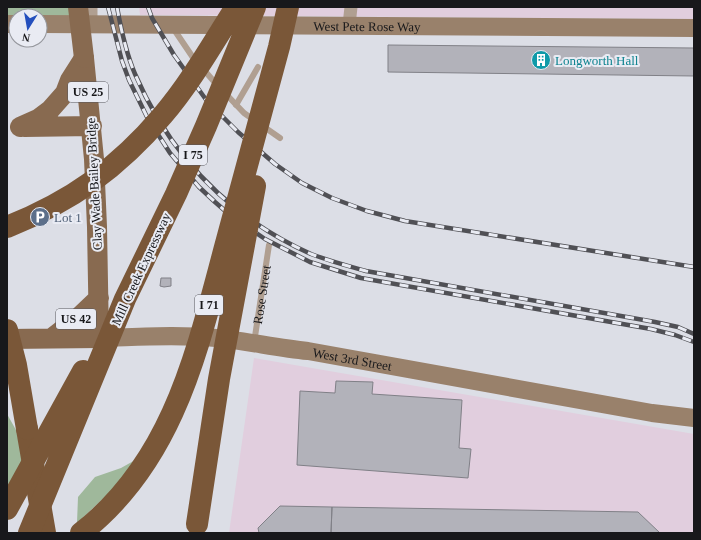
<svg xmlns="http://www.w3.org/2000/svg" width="701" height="540" font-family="Georgia,serif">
<rect width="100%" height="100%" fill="#dcdee6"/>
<path fill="#e1cede" d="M139 7H694V19L140 15Z
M254 358 694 434V533H229Z"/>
<path fill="#9fb89b" d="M7 7H91V24L40 16H16L7 24Z
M7 414 16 430 24 462 7 492Z
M137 459 124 479 77 523 78 497 95 477 121 468Z"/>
<path fill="#b2b2ba" stroke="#808087" d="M388 45 694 48V76L388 72Z
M161 278H171V286L164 287 160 286Z
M336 381 373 382 372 394 462 400 459 448 471 449 468 478 297 465 300 391 335 393Z
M280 506 332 507 331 533H259L258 528Z
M332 507 638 512 660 533H331Z"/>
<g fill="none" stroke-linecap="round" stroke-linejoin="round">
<g stroke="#b09f91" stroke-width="6">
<path d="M173 28 196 62"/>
<path d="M203 69 218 86"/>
<path d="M224 92 244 113 280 138"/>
<path d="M236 105 258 67"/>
<path id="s1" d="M254 343 269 245"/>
</g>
<path stroke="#b09f91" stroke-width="13" d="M91 7V24
M349 25 351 7"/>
<g stroke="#99816b" stroke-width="18">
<path d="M7 24H16"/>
<path id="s2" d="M40 24 694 28"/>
<path id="s3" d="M99 338C138 337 178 334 216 338 247 341 277 348 308 351L652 413 694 418"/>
</g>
<path stroke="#886a50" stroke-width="20" d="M20 127 38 119 50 110 65 93 70 80 84 58
M24 127 92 126
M52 338 79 317 99 298
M7 339 99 338 97 227 94 159 84 58"/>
<path stroke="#7a5738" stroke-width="22" d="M27 429 45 533"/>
<g stroke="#505055" stroke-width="4.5">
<path id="rail" d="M108 7 122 61 129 80 148 119 170 153 199 187 215 202 231 216 265 239 310 262 361 278 651 329 675 335 694 342
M117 7C121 29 126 53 135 74 171 157 229 217 311 254 329 261 348 266 366 271L655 322 678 327 694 334
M148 7 152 18 174 55 207 101 238 132 275 164 302 183 332 198 367 211 405 221 694 267"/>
</g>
<use href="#rail" stroke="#e9ebf3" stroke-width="3" stroke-dasharray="9" stroke-linecap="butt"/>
<path stroke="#886a50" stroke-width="20" d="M78 7 84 58"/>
<path stroke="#7a5738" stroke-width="22" d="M7 227C72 201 118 168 163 115 191 82 213 43 236 7
M7 330 16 365 27 429
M7 509 83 371
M197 524 219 379 255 186
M29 533 125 299 176 194 206 126 255 7
M81 533C176 459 198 346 228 236 245 173 262 110 279 47L288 7"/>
</g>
<defs>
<g id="building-disc" transform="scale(1)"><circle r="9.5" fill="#0f9aa8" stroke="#e9ebf3"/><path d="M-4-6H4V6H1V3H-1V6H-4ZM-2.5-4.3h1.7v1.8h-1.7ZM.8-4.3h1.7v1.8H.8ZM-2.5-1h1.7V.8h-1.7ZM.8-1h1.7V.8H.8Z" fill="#fff"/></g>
<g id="parking-disc" transform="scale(1)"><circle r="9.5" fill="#5c6f8a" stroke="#e9ebf3"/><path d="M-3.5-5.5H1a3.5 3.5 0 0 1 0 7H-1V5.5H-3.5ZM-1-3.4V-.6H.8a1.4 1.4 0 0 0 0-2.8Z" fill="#fff"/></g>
</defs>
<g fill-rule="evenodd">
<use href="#building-disc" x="541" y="60"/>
<use href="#parking-disc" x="40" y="217"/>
</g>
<g text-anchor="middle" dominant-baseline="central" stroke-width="4" stroke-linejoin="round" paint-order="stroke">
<g fill="#e9ebf3" stroke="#57575c" stroke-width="1">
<rect x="68" y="82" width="40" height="20" rx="3"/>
<rect x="179" y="145" width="28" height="20" rx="3"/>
<rect x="195" y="295" width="28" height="20" rx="3"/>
<rect x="56" y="309" width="40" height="20" rx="3"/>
</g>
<g font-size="12" font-weight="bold" fill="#18181b">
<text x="88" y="92">US 25</text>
<text x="193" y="155">I 75</text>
<text x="209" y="305">I 71</text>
<text x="76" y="319">US 42</text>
</g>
<g font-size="13" fill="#18181b" stroke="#e9ebf3">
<text stroke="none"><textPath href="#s2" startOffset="327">West Pete Rose Way</textPath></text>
<text transform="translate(94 184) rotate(-93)">Clay Wade Bailey Bridge</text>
<text transform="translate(141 269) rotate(-65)">Mill Creek Expressway</text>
<text stroke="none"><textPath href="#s1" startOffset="49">Rose Street</textPath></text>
<text stroke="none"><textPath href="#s3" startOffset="255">West 3rd Street</textPath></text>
</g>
<g font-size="13" fill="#0d838f" stroke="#e9ebf3" text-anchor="start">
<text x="555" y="60">Longworth Hall</text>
</g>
<g font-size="13" fill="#4e5e75" stroke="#e9ebf3" text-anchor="start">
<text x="54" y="217">Lot 1</text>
</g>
</g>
<rect width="701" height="540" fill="none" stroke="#18181b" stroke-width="16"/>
<g transform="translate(28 28) rotate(191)"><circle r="19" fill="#e9ebf3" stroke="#95979d"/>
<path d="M0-3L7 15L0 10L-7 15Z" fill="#244fbd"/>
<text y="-6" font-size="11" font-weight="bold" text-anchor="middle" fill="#18181b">N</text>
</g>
</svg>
